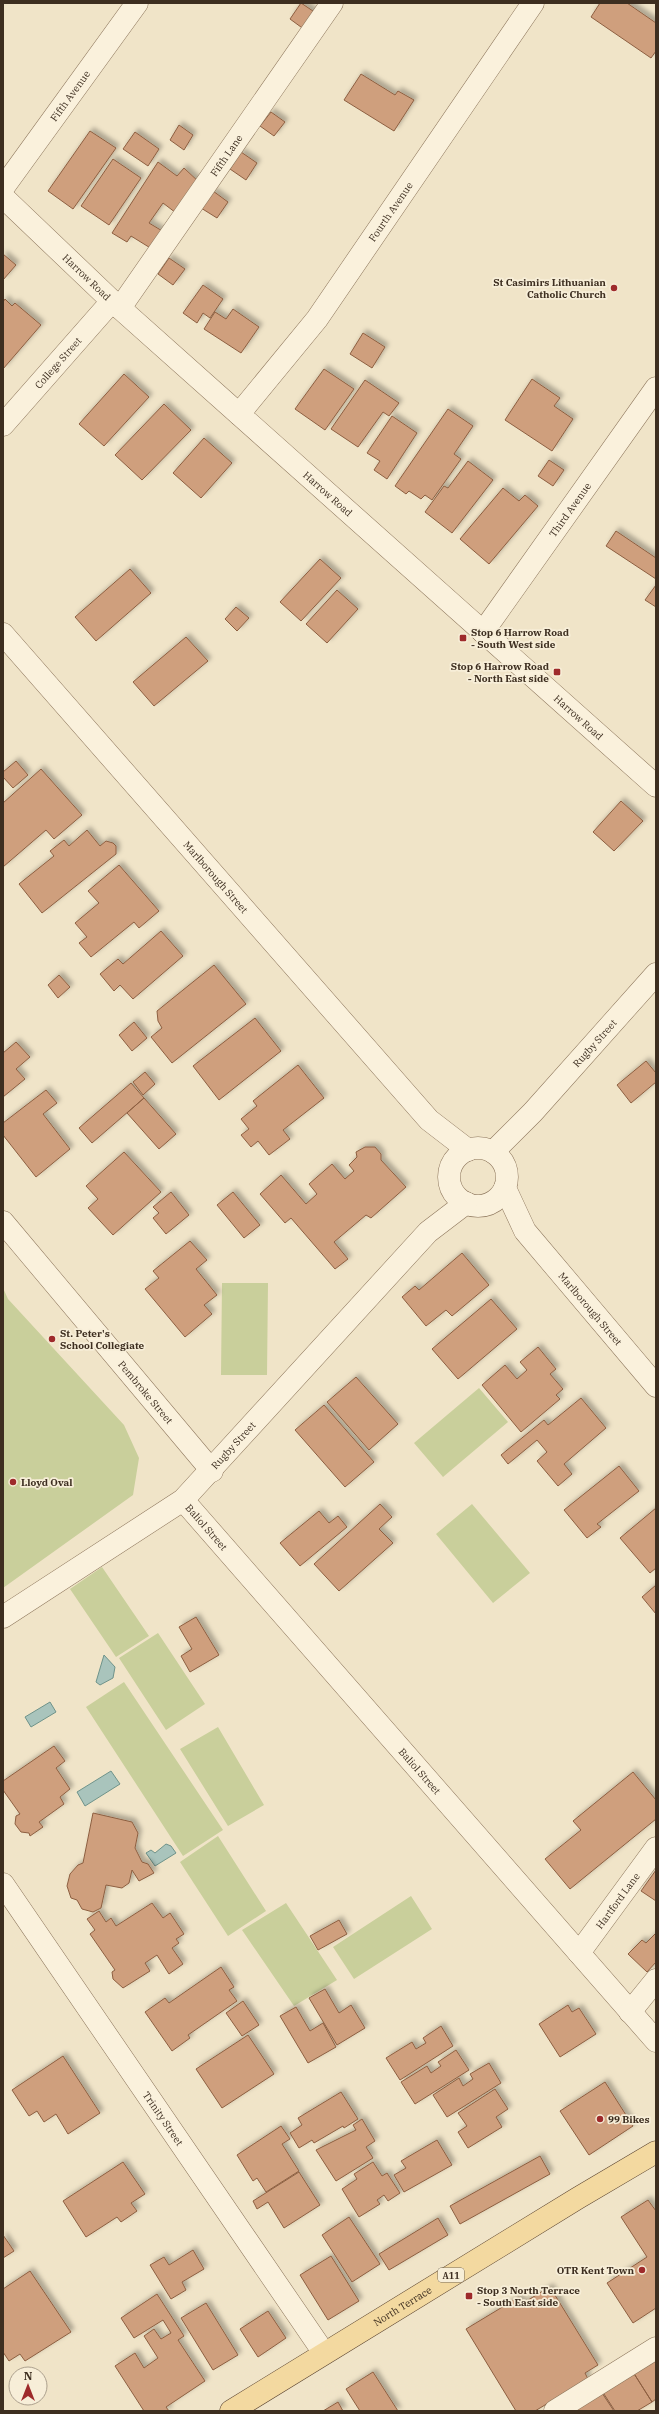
<svg xmlns="http://www.w3.org/2000/svg" width="659" height="2414" font-family="'IBM Plex Serif',serif">
<defs>
<filter id="shadow"><feDropShadow dx="3.5" dy="-3.5" stdDeviation="2" flood-color="#0004"/></filter>
</defs>
<rect width="100%" height="100%" fill="#f0e4c8"/>
<path fill="#c9cf9b" d="M222 1283H268L267 1375H221Z
M3 1288 8 1299 124 1425 139 1458 133 1495 3 1588Z
M479 1388 508 1422 443 1477 414 1443Z
M472 1504 530 1573 493 1603 436 1534Z
M102 1567 149 1636 116 1657 70 1589Z
M158 1633 205 1704 166 1730 119 1658Z
M124 1682 223 1830 183 1856 86 1707Z
M218 1727 264 1805 228 1826 180 1749Z
M218 1836 266 1911 228 1936 180 1862Z
M411 1896 432 1929 354 1979 333 1947Z
M286 1903 337 1980 294 2006 242 1930Z"/>
<path fill="#a9c4bc" stroke="#6f938a" d="M104 1655 115 1667 113 1678 100 1685 96 1682Z
M50 1702 56 1712 31 1727 25 1717Z
M111 1771 120 1784 85 1806 77 1792Z
M166 1844 171 1846 176 1853 155 1866 146 1853 151 1850 155 1853Z"/>
<path fill="#cf9f7d" stroke="#8d5f41" filter="url(#shadow)" d="M301 3 316 13 305 30 290 19Z
M600 3H627L656 23V51L651 58 591 17Z
M361 74 395 95 398 91 414 100 394 131 344 100Z
M271 112 285 122 274 136 260 126Z
M179 125 193 135 184 150 170 140Z
M90 131 116 148 73 209 48 191Z
M135 132 159 149 148 166 123 149Z
M241 152 257 163 246 180 230 169Z
M113 159 141 178 109 225 81 206Z
M158 162 177 176 184 168 200 183 180 216 163 203 149 223 164 232 152 249 131 236 127 242 112 233Z
M213 191 228 202 217 218 201 208Z
M3 254 16 265 3 280Z
M169 258 185 269 173 285 158 274Z
M203 285 223 299 210 318 203 313 197 323 183 313Z
M5 299 12 306 15 303 41 325 3 369V302Z
M233 309 259 327 241 353 204 329 215 312 226 319Z
M363 333 385 347 372 368 350 354Z
M324 369 354 389 325 430 295 409Z
M124 374 149 397 104 446 79 424Z
M532 379 560 398 554 406 573 419 552 451 505 420Z
M365 380 399 403 389 416 383 412 358 447 331 429Z
M164 404 191 430 142 480 115 455Z
M448 409 473 426 454 454 461 459 432 500 425 495 421 499 409 491 406 494 395 486Z
M392 416 417 433 387 479 374 470 380 461 367 453Z
M204 438 232 463 201 498 173 473Z
M549 460 564 470 553 486 538 476Z
M468 461 493 480 452 533 425 512 444 486 448 488Z
M503 488 519 501 525 495 538 506 489 564 460 539Z
M616 531 656 558V579L606 546Z
M320 559 341 578 301 621 280 602Z
M130 569 151 593 96 641 75 617Z
M656 585V607L645 600Z
M337 590 358 609 327 643 306 624Z
M236 607 249 618 237 631 225 619Z
M186 637 208 661 154 706 133 682Z
M16 761 28 775 13 788 3 777V772Z
M41 769 82 815 54 839 46 830 3 867V803Z
M621 801 643 821 614 851 593 832Z
M87 830 100 846 106 841 113 843 116 846V854L42 913 19 884 54 856 50 851 64 840 69 846Z
M119 865 159 911 139 928 134 922 91 957 79 943 87 937 75 923 99 903 88 891Z
M161 931 183 956 133 999 120 985 114 991 100 974 118 959 123 964Z
M214 965 246 1004 172 1063 151 1037 162 1028 158 1021 157 1011Z
M59 975 70 987 58 998 48 985Z
M255 1018 281 1051 219 1100 193 1066Z
M134 1022 147 1038 132 1051 119 1035Z
M16 1042 30 1057 16 1069 25 1079 3 1097V1053Z
M646 1061 656 1073V1082L631 1103 617 1085Z
M298 1065 324 1098 283 1130 290 1139 269 1155 258 1141 251 1147 241 1135 249 1129 241 1119 257 1106 253 1101Z
M145 1072 155 1084 143 1095 133 1082Z
M131 1083 144 1098 92 1143 79 1128Z
M46 1090 57 1103 43 1114 70 1149 36 1177 3 1135V1123Z
M144 1098 176 1134 159 1149 127 1113Z
M365 1147H375L381 1154V1160L406 1187 371 1218 366 1215 334 1242 348 1259 335 1269 291 1218 285 1223 260 1194 281 1175 306 1204 317 1194 309 1184 332 1164 345 1179 354 1171 349 1165 357 1157 356 1152Z
M124 1152 161 1192 113 1235 88 1208 98 1199 86 1186Z
M171 1192 189 1215 166 1234 153 1218 159 1213 153 1207Z
M233 1192 260 1225 244 1238 217 1205Z
M190 1241 207 1260 196 1269 217 1295 204 1305 212 1314 185 1337 145 1289 159 1278 153 1271Z
M462 1253 489 1285 452 1316 446 1310 426 1326 402 1297 415 1286 419 1290Z
M491 1299 517 1329 458 1379 432 1349Z
M538 1347 556 1369 550 1374 563 1389 556 1395 560 1399 521 1432 482 1385 505 1365 517 1379 527 1370 520 1362Z
M356 1377 398 1424 369 1450 327 1402Z
M581 1398 606 1428 564 1464 572 1474 558 1486 537 1461 547 1452 537 1440 508 1464 501 1455 544 1420 548 1425Z
M324 1405 374 1462 345 1487 295 1430Z
M619 1466 639 1491 597 1524 601 1527 587 1538 564 1510Z
M380 1504 392 1517 379 1529 393 1543 339 1591 314 1564Z
M656 1508V1568L650 1573 620 1538Z
M319 1511 329 1523 338 1516 347 1527 300 1566 280 1543Z
M656 1585V1614L642 1597Z
M196 1617 219 1655 190 1672 181 1656 192 1649 179 1627Z
M54 1746 65 1761 56 1768 70 1789 60 1797 64 1804 39 1822 43 1827 30 1836 29 1833 21 1832 15 1824 16 1816 20 1814 3 1790V1781Z
M633 1772 656 1800V1819L570 1889 545 1859 581 1830 573 1821Z
M93 1813 132 1822 138 1833 135 1848 142 1862 148 1864 154 1873 139 1881 132 1870 129 1883 122 1888 106 1885 101 1908 93 1912 82 1909 77 1900 71 1898 67 1886 70 1874 78 1865 83 1863Z
M656 1870V1901L641 1891Z
M152 1903 163 1918 170 1913 184 1934 176 1939 179 1943 172 1948 183 1964 169 1974 157 1955 145 1963 150 1971 123 1988 113 1979 112 1972 115 1970 90 1934 95 1930 87 1919 99 1911 106 1922 111 1918 116 1926Z
M339 1920 347 1934 318 1950 310 1936Z
M656 1933V1962L647 1972 628 1954 642 1940 646 1943Z
M221 1967 234 1987 229 1990 237 2001 188 2035 190 2038 172 2051 145 2012 165 1998 169 2003Z
M325 1989 339 2013 351 2005 365 2028 337 2045 309 1998Z
M243 2001 259 2025 242 2036 226 2013Z
M568 2005 572 2012 579 2008 596 2034 560 2057 539 2024Z
M296 2007 310 2031 323 2023 336 2047 308 2063 280 2016Z
M441 2026 453 2046 400 2080 386 2058 412 2042 416 2049 426 2043 423 2038Z
M248 2035 274 2074 222 2108 196 2069Z
M456 2050 469 2070 415 2104 401 2082 427 2066 431 2073 441 2066 438 2062Z
M63 2056 100 2113 68 2134 56 2114 44 2122 37 2111 29 2116 12 2090Z
M489 2063 501 2083 447 2117 433 2095 459 2078 463 2086 473 2079 470 2074Z
M605 2082 633 2126 589 2155 560 2111Z
M495 2089 508 2109 496 2117 502 2127 468 2148 458 2132 467 2126 458 2113Z
M341 2092 358 2119 344 2128 343 2126 314 2143 312 2140 299 2148 290 2133 302 2125 298 2118Z
M362 2119 375 2141 366 2147 373 2158 336 2181 316 2150 356 2130 353 2125Z
M281 2126 290 2139 282 2144 299 2171 266 2192 257 2178 253 2181 237 2155Z
M437 2140 452 2165 404 2192 394 2175 406 2168 401 2161Z
M540 2156 550 2174 460 2224 450 2206Z
M123 2162 145 2194 131 2203 137 2211 121 2222 117 2217 86 2237 63 2201Z
M373 2162 382 2176 387 2173 400 2193 388 2201 384 2195 377 2200 380 2204 359 2217 342 2189 357 2179 354 2174Z
M299 2172 320 2205 284 2228 268 2202 257 2209 253 2201Z
M648 2200 656 2211V2308L633 2323 607 2283 647 2257 621 2217Z
M349 2217 380 2264 352 2282 322 2235Z
M438 2218 448 2235 389 2270 379 2254Z
M3 2235 14 2251 3 2258Z
M193 2250 204 2269 182 2282 186 2290 171 2299 150 2265 164 2257 169 2265Z
M331 2256 359 2301 328 2320 300 2275Z
M30 2271 71 2332 25 2361 20 2354 9 2361 3 2352V2289Z
M550 2287 598 2365 585 2373 588 2379 535 2411H516L466 2329 519 2297 523 2303Z
M157 2294 184 2336 178 2340 205 2381 166 2407 169 2411H144L115 2366 135 2353 144 2368 158 2358 144 2336 154 2329 161 2339 171 2333 163 2320 134 2338 121 2318Z
M206 2303 238 2355 213 2370 181 2318Z
M268 2311 286 2338 258 2357 240 2329Z
M656 2357V2399L652 2402 633 2372Z
M373 2372 398 2411H360L346 2389Z
M633 2372 652 2402 637 2411H615L602 2391Z
M600 2390 614 2411H567Z
M338 2402 343 2411H323Z"/>
<g fill="none" stroke-linecap="round" stroke-linejoin="round">
<g stroke="#8d765c" stroke-width="23">
<g id="minor">
<path id="s1" d="M3 188 137 3"/>
<path id="s2" d="M3 197 112 301 656 786"/>
<path id="s3" d="M120 308 332 3"/>
<path id="s4" d="M239 414 317 319 533 3"/>
<path id="s5" d="M3 425 112 301"/>
<path id="s6" d="M483 632 656 388"/>
<path id="s7" d="M3 634 429 1120 468 1150"/>
<circle cx="478" cy="1177" r="29"/>
<path id="s8" d="M493 1152 533 1112 656 974"/>
<path id="s9" d="M505 1188 525 1231 656 1386"/>
<path id="s10" d="M3 1222 212 1471"/>
<path id="s11" d="M183 1500 656 2041"/>
<path id="s12" d="M3 1617 183 1500 428 1232 466 1203"/>
<path id="s13" d="M3 1884 324 2353"/>
<path id="s14" d="M579 1953 656 1848"/>
<path d="M630 2012 656 1980"/>
<path d="M555 2411 656 2348"/>
</g>
</g>
<g stroke="#5b4430" stroke-width="23">
<g id="major">
<path id="s15" d="M231 2411 578 2198 656 2152"/>
</g>
</g>
<use href="#minor" stroke="#faf1dc" stroke-width="22"/>
<use href="#major" stroke="#f3d9a0" stroke-width="22"/>
</g>
<g fill="#9e2a2b" stroke="#f7eed8" stroke-width="1.5">
<circle cx="614" cy="288" r="4"/>
<rect x="459" y="634" width="8" height="8" rx="2"/>
<rect x="553" y="668" width="8" height="8" rx="2"/>
<circle cx="52" cy="1339" r="4"/>
<circle cx="13" cy="1482" r="4"/>
<circle cx="600" cy="2119" r="4"/>
<circle cx="642" cy="2270" r="4"/>
<rect x="465" y="2292" width="8" height="8" rx="2"/>
</g>
<g text-anchor="middle" dominant-baseline="central" stroke-width="3.5" stroke-linejoin="round" paint-order="stroke">
<rect fill="#f7eed8" stroke="#756857" stroke-width="1" x="438" y="2268" width="26" height="14" rx="3"/>
<g font-size="9" font-weight="bold" fill="#3d2e20">
<text x="451" y="2275">A11</text>
</g>
<g font-size="10" fill="#3d2e20" stroke="#f7eed8">
<text stroke="none"><textPath href="#s1" startOffset="114">Fifth Avenue</textPath></text>
<text stroke="none"><textPath href="#s3" startOffset="186">Fifth Lane</textPath></text>
<text stroke="none"><textPath href="#s4" startOffset="253">Fourth Avenue</textPath></text>
<text stroke="none"><textPath href="#s2" startOffset="116">Harrow Road</textPath></text>
<text stroke="none"><textPath href="#s5" startOffset="83">College Street</textPath></text>
<text stroke="none"><textPath href="#s2" startOffset="440">Harrow Road</textPath></text>
<text stroke="none"><textPath href="#s6" startOffset="150">Third Avenue</textPath></text>
<text stroke="none"><textPath href="#s2" startOffset="776">Harrow Road</textPath></text>
<text stroke="none"><textPath href="#s7" startOffset="323">Marlborough Street</textPath></text>
<text stroke="none"><textPath href="#s8" startOffset="149">Rugby Street</textPath></text>
<text stroke="none"><textPath href="#s9" startOffset="149">Marlborough Street</textPath></text>
<text stroke="none"><textPath href="#s10" startOffset="222">Pembroke Street</textPath></text>
<text stroke="none"><textPath href="#s12" startOffset="289">Rugby Street</textPath></text>
<text stroke="none"><textPath href="#s11" startOffset="36">Baliol Street</textPath></text>
<text stroke="none"><textPath href="#s11" startOffset="360">Baliol Street</textPath></text>
<text stroke="none"><textPath href="#s14" startOffset="65">Hartford Lane</textPath></text>
<text stroke="none"><textPath href="#s13" startOffset="284">Trinity Street</textPath></text>
<text stroke="none"><textPath href="#s15" startOffset="201">North Terrace</textPath></text>
</g>
<g font-size="10" font-weight="bold" fill="#3d2e20" stroke="#f7eed8" text-anchor="start">
<text x="606" y="282" text-anchor="end">St Casimirs Lithuanian<tspan x="606" dy="12">Catholic Church</tspan></text>
<text x="471" y="632">Stop 6 Harrow Road<tspan x="471" dy="12">- South West side</tspan></text>
<text x="549" y="666" text-anchor="end">Stop 6 Harrow Road<tspan x="549" dy="12">- North East side</tspan></text>
<text x="60" y="1333">St. Peter's<tspan x="60" dy="12">School Collegiate</tspan></text>
<text x="21" y="1482">Lloyd Oval</text>
<text x="608" y="2119">99 Bikes</text>
<text x="634" y="2270" text-anchor="end">OTR Kent Town</text>
<text x="477" y="2290">Stop 3 North Terrace<tspan x="477" dy="12">- South East side</tspan></text>
</g>
</g>
<rect width="659" height="2414" fill="none" stroke="#3d2e20" stroke-width="8"/>
<g transform="translate(28 2386)"><circle r="19" fill="#f7eed8" stroke="#ada18e"/>
<path d="M0-3L7 15L0 10L-7 15Z" fill="#9e2a2b"/>
<text y="-6" font-size="11" font-weight="bold" text-anchor="middle" fill="#3d2e20">N</text>
</g>
</svg>
